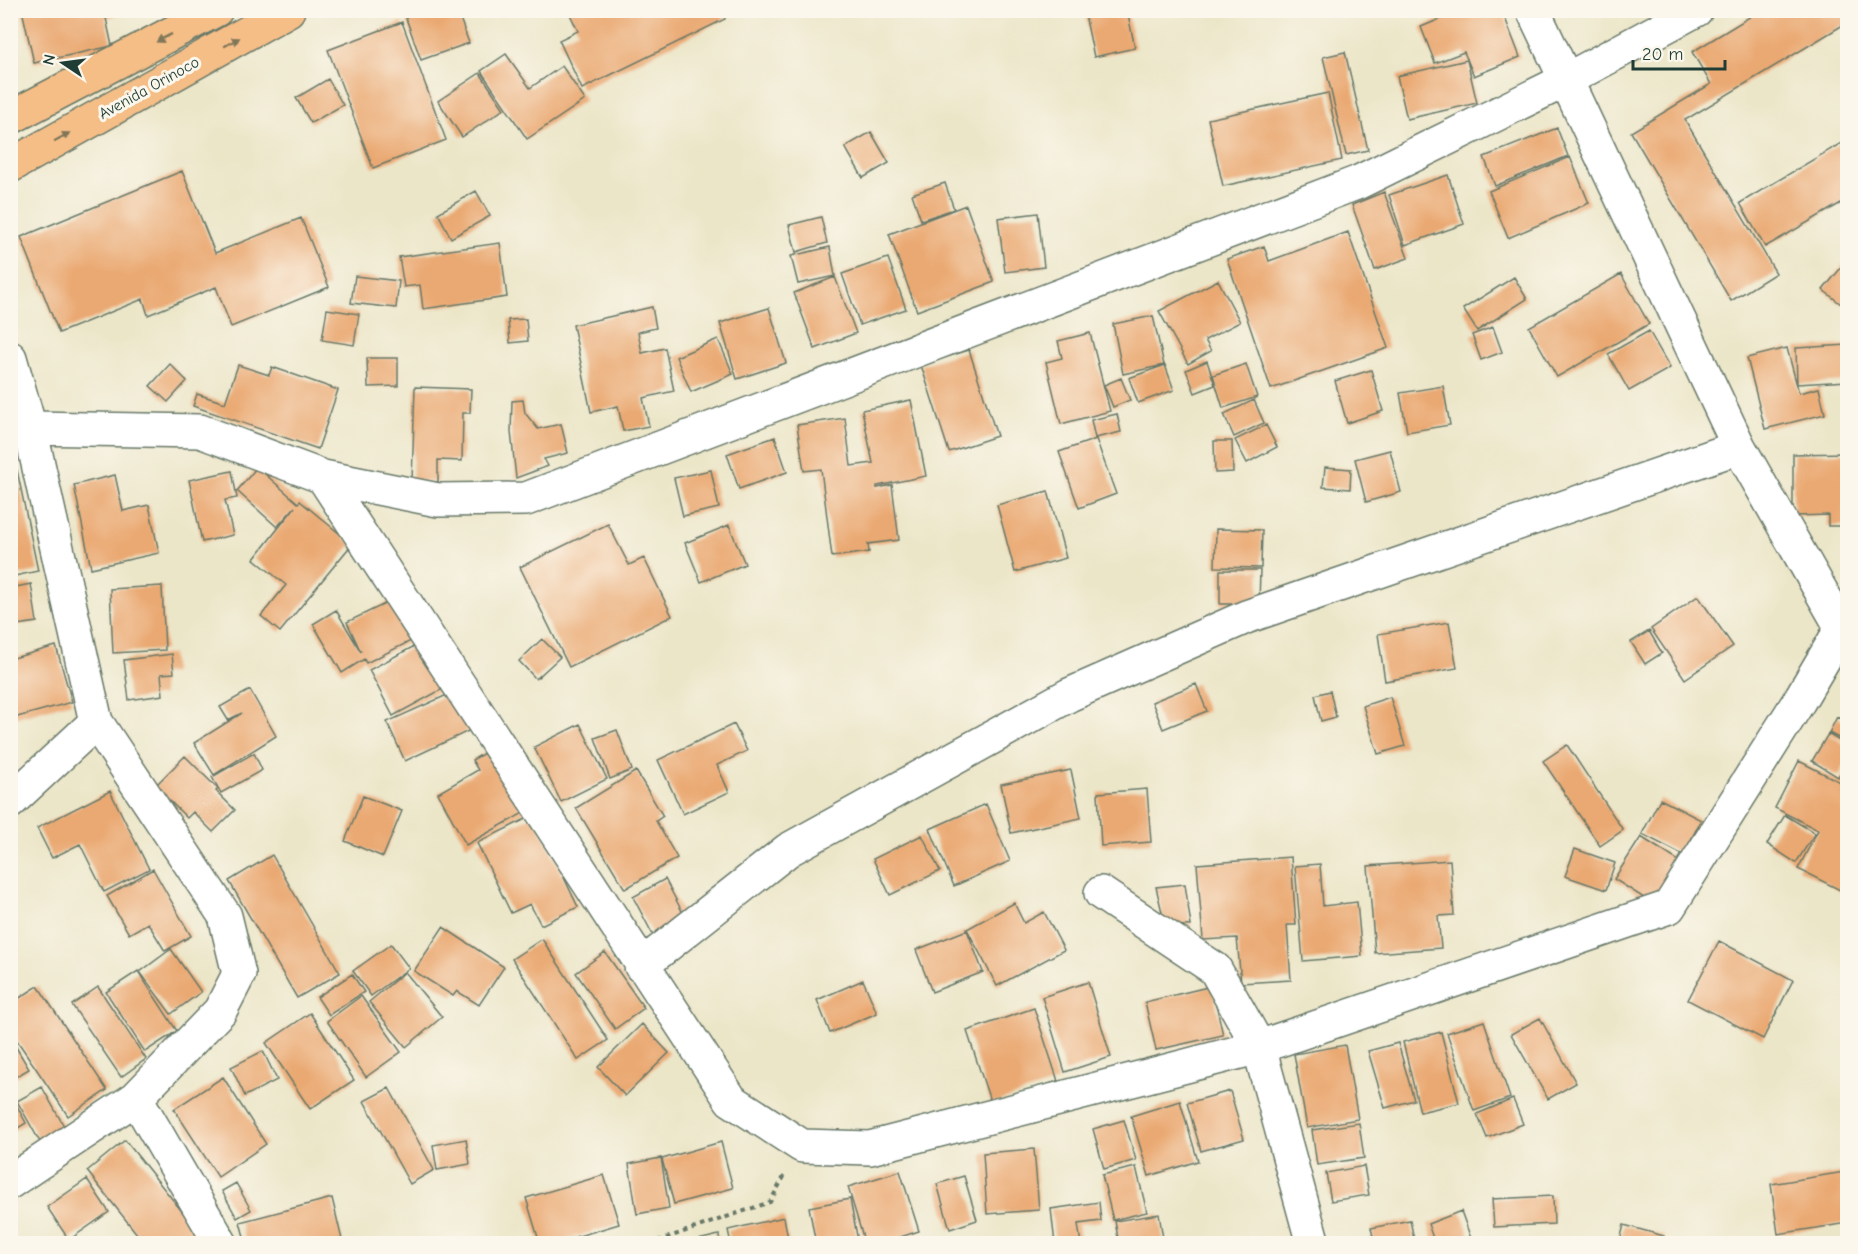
<svg xmlns="http://www.w3.org/2000/svg" width="1858" height="1254" font-family="'Comic Neue',sans-serif">
<rect width="100%" height="100%" fill="#fbf7ec"/>
<filter id="ink" filterUnits="userSpaceOnUse"><feTurbulence type="fractalNoise" baseFrequency=".0167" numOctaves="2"/><feDisplacementMap in="SourceGraphic" scale="12" xChannelSelector="R" yChannelSelector="G"/><feConvolveMatrix kernelMatrix="1 2 1 2 8 2 1 2 1" color-interpolation-filters="sRGB"/></filter>
<filter id="wash" filterUnits="userSpaceOnUse"><feTurbulence type="fractalNoise" baseFrequency=".008" numOctaves="4" result="noise"/><feDisplacementMap in="SourceGraphic" scale="24" xChannelSelector="R" yChannelSelector="G"/><feGaussianBlur stdDeviation="1.35" result="paint"/><feColorMatrix in="noise" values="0 0 0 0 0 0 0 0 0 0 0 0 0 0 0 0 0 1.4 0 .05"/><feComposite in="paint" operator="in"/></filter>
<g filter="url(#wash)">
<rect width="100%" height="100%" fill="#ece6c9"/>
<g id="blocks">
<path fill="#eaa972" d="M22 10H133V11L106 18 112 46 34 63Z
M403 10H457L469 43 421 60Z
M568 10H721L725 19 582 89 559 40 578 31Z
M1084 10H1127L1135 48 1094 57Z
M1462 10H1502L1520 57 1474 76 1464 52 1435 63 1421 27Z
M1761 10H1848V22L1685 120 1776 273 1731 301 1631 132 1711 84 1692 52Z
M402 22 446 140 373 168 328 50Z
M1345 52 1368 150 1346 155 1323 57Z
M506 54 530 88 562 66 585 100 527 139 481 71Z
M1467 60 1477 103 1407 119 1397 76Z
M480 73 504 109 462 137 438 101Z
M328 79 343 105 311 123 296 98Z
M1328 93 1342 160 1223 186 1208 119Z
M1557 128 1568 156 1495 186 1484 157Z
M871 132 889 163 863 178 845 147Z
M1848 139V199L1765 247 1740 203Z
M1570 157 1589 203 1508 238 1489 191Z
M182 171 215 253 301 218 329 287 231 327 216 287 148 315 143 299 59 333 21 237Z
M1448 175 1464 224 1405 245 1389 195Z
M945 183 954 209 921 220 912 194Z
M476 191 490 216 451 238 438 213Z
M1384 192 1408 258 1375 270 1352 205Z
M966 205 994 282 917 311 889 234Z
M1038 213 1044 267 1005 272 998 218Z
M821 217 827 243 796 252 789 225Z
M1348 232 1388 348 1271 389 1227 259 1264 246 1269 261Z
M500 243 507 297 423 309 420 285 404 287 399 257Z
M830 247 835 276 798 284 791 256Z
M888 258 906 309 860 325 842 274Z
M1848 259V295L1841 304 1823 290Z
M1621 274 1649 324 1557 377 1529 327Z
M355 276 399 281 396 308 351 303Z
M835 277 856 333 815 349 794 293Z
M1514 277 1527 299 1477 331 1463 309Z
M1218 280 1240 322 1205 340 1211 351 1188 364 1159 311Z
M652 307 656 328 638 332 642 353 665 348 674 391 643 398 649 426 623 431 618 406 591 412 573 325Z
M769 308 786 363 737 379 720 323Z
M327 309 359 314 354 345 322 340Z
M1153 316 1164 365 1123 374 1113 324Z
M526 319 528 341 510 343 508 320Z
M1493 327 1502 352 1481 360 1472 335Z
M1649 331 1670 368 1629 391 1608 354Z
M1090 333 1110 411 1061 424 1046 362 1062 358 1058 341Z
M718 339 733 374 691 392 676 357Z
M1848 345V381L1797 384 1796 348Z
M1787 348 1799 393 1819 388 1825 414 1765 429 1747 358Z
M969 350 997 436 949 452 921 365Z
M367 358H398V386L368 387Z
M1207 361 1215 385 1195 393 1186 370Z
M170 364 187 381 168 402 150 386Z
M1246 364 1257 397 1223 408 1213 375Z
M238 365 269 375 272 367 338 390 318 449 193 406 197 394 225 403Z
M1165 365 1174 390 1138 403 1129 378Z
M1371 370 1383 411 1347 423 1335 381Z
M1121 378 1130 400 1113 407 1104 385Z
M1443 386 1450 425 1407 432 1400 393Z
M415 387 471 389 470 413H463L462 461 438 460V482L412 481Z
M523 400 525 413 538 429 561 424 568 453 544 459 548 466 516 478 511 432 512 401Z
M911 400 926 476 877 486V488L892 485 899 540 868 544 869 552 832 557 821 469 804 471 797 425 845 418 851 466 873 463 862 410Z
M1254 400 1264 423 1234 437 1224 414Z
M1117 414 1121 432 1095 438 1091 420Z
M1266 425 1277 447 1247 463 1235 440Z
M775 437 787 472 739 489 727 454Z
M1096 439 1116 494 1079 508 1059 452Z
M1214 441H1232L1233 472 1215 473Z
M1390 450 1401 492 1366 502 1355 459Z
M1848 453V526H1828V515L1793 516V454Z
M257 467 298 503 300 501 352 544 280 632 261 616 286 585 254 559 295 507 277 527 237 491Z
M1325 467 1351 469 1350 489 1323 487Z
M17 470 38 571 10 577V472Z
M711 470 719 508 683 516 674 478Z
M232 471 237 498 225 500 233 535 202 542 189 480Z
M115 475 123 511 149 505 159 553 91 568 74 485Z
M1048 491 1066 558 1015 572 997 505Z
M608 524 629 565 644 558 672 616 569 667 520 567Z
M729 525 745 564 701 582 685 543Z
M1216 529 1262 530 1261 568 1215 567Z
M1220 570H1260L1259 604H1220Z
M31 584 37 622 10 626V588Z
M162 586 165 650 113 653 110 589Z
M1698 596 1733 646 1685 679 1651 629Z
M393 600 413 640 366 663 364 659 342 673 313 624 336 610 361 652 347 622Z
M1449 622 1457 668 1385 681 1378 634Z
M1649 631 1662 653 1645 664 1631 642Z
M542 639 560 657 536 679 519 661Z
M426 640 450 685 393 716 369 670Z
M56 646 72 702 10 719V659Z
M172 654 174 673 161 674 163 695 129 700 124 660Z
M1196 684 1207 711 1163 729 1152 702Z
M250 690 276 736 214 775 194 743 242 713 228 720 220 707Z
M458 690 475 728 405 761 387 722Z
M1330 691 1336 717 1321 721 1315 695Z
M1390 697 1405 746 1378 754 1363 706Z
M1837 717 1848 722V743L1829 733Z
M580 724 607 779 561 802 534 747Z
M734 724 747 751 717 765 729 792 683 814 658 760Z
M617 730 632 770 610 779 595 738Z
M1828 734 1848 746V760L1838 777 1812 761Z
M1567 745 1623 830 1600 846 1543 761Z
M493 748 527 811 466 845 438 793 478 770 472 760Z
M254 753 262 770 221 793 212 777Z
M185 756 218 789 216 791 235 810 213 832 193 812 187 818 155 786Z
M1799 761 1840 782 1848 766V801L1843 810 1848 813V894L1798 869 1818 830 1775 808Z
M1071 770 1081 818 1011 833 1001 784Z
M636 771 663 816 656 821 677 858 625 889 576 808Z
M1147 789 1151 842 1101 846 1098 793Z
M110 791 149 869 104 892 80 844 52 858 37 828Z
M363 796 402 811 383 857 345 841Z
M1660 799 1701 820 1683 855 1642 834Z
M986 804 1010 861 954 886 930 829Z
M534 815 578 907 541 925 530 904 511 913 477 843Z
M1785 815 1815 833 1796 863 1767 844Z
M922 835 940 871 890 895 873 859Z
M1641 837 1685 865 1658 907 1614 879Z
M1575 849 1615 863 1606 890 1565 876Z
M272 855 340 973 297 998 229 881Z
M1291 857 1296 925H1287L1291 980 1241 983 1237 938 1203 940 1197 864Z
M1450 860 1454 915 1438 916 1441 948 1375 953 1368 866Z
M1320 864 1323 906 1357 902 1362 956 1303 961 1295 866Z
M153 869 191 936 165 951 148 923 129 934 107 896Z
M665 879 685 917 653 935 633 897Z
M1185 884 1191 926 1165 925 1156 887Z
M1014 903 1024 923 1044 912 1064 950 997 986 967 929Z
M443 927 504 967 479 1005 457 991 453 996 414 971Z
M967 930 983 972 932 992 916 950Z
M542 939 608 1040 578 1060 512 959Z
M1719 941 1793 980 1763 1039 1688 1000Z
M391 944 409 968 371 996 353 971Z
M171 949 201 992 171 1014 140 972Z
M605 952 644 1008 615 1029 576 973Z
M138 971 177 1031 145 1052 106 992Z
M405 972 442 1017 406 1047 369 1002Z
M352 974 364 992 329 1015 317 997Z
M863 980 877 1013 830 1033 817 1000Z
M1088 982 1111 1057 1065 1072 1042 997Z
M38 986 107 1090 68 1116 10 1030V1004Z
M1212 986 1223 1035 1156 1050 1145 1002Z
M98 987 146 1059 121 1077 72 1005Z
M361 996 401 1052 366 1077 327 1021Z
M1034 1008 1058 1081 991 1104 967 1031Z
M310 1013 354 1080 310 1109 266 1043Z
M1540 1018 1576 1083 1548 1099 1511 1034Z
M1484 1021 1510 1098 1474 1111 1447 1033Z
M642 1024 669 1053 625 1096 598 1067Z
M1441 1032 1459 1103 1420 1112 1403 1042Z
M10 1037 29 1069 10 1080Z
M1398 1043 1414 1100 1385 1108 1368 1051Z
M1345 1045 1358 1119 1307 1128 1294 1054Z
M263 1051 277 1080 245 1096 231 1067Z
M223 1077 266 1144 218 1177 174 1109Z
M42 1087 65 1128 40 1142 17 1101Z
M389 1088 434 1170 410 1184 364 1101Z
M1230 1091 1244 1139 1201 1151 1187 1103Z
M10 1093 26 1123 10 1133Z
M1513 1099 1523 1124 1487 1138 1477 1114Z
M1180 1101 1198 1161 1149 1176 1131 1116Z
M1124 1120 1136 1160 1104 1169 1093 1129Z
M1359 1123 1364 1158 1317 1165 1312 1130Z
M466 1139 470 1164 437 1170 433 1145Z
M125 1140 208 1244H145L87 1171Z
M721 1142 733 1188 674 1204 662 1159Z
M1034 1149 1039 1210 987 1214 983 1153Z
M661 1158 669 1208 637 1214 629 1164Z
M1364 1166 1369 1195 1331 1201 1326 1173Z
M1136 1167 1147 1212 1113 1220 1102 1175Z
M900 1171 919 1231 879 1244H865L848 1187Z
M1844 1172 1848 1197V1223L1778 1234 1771 1184Z
M604 1175 619 1224 552 1244H540L526 1198Z
M964 1176 977 1220 950 1229 937 1184Z
M87 1179 109 1212 69 1240 47 1207Z
M236 1183 251 1210 237 1218 222 1191Z
M1553 1196 1554 1224 1494 1227 1492 1199Z
M332 1198 343 1244H246L240 1222Z
M850 1199 858 1241 846 1244H816L809 1207Z
M1099 1202 1101 1221 1078 1224 1081 1244H1055L1051 1209Z
M1461 1211 1473 1244H1435L1428 1224Z
M1159 1214 1164 1244H1119L1115 1221Z
M784 1217 789 1244H731L728 1230Z
M1410 1220 1415 1244H1364L1374 1240 1371 1228Z
M1624 1225 1664 1236 1662 1244H1619Z
M719 1235 720 1244H685V1243Z"/>
</g>
</g>
<g filter="url(#ink)">
<use href="#blocks" fill-opacity="0" stroke="#677868" stroke-width="1.5"/>
<g fill="none" stroke-linecap="round" stroke-linejoin="round">
<g stroke="#677868" stroke-width="36">
<path id="minor" d="M1533 10 1739 447 1842 628
M10 358 30 428 96 722 225 916 239 974 220 1011 136 1098 10 1182
M10 436 30 428 200 431 323 477 438 500 526 499 1359 182 1566 80 1696 10
M323 477 731 1100 802 1146 870 1148 1259 1047 1669 907 1799 701 1842 628H1848
M10 802 96 722
M1101 893 1215 969 1259 1047 1313 1244
M641 966 788 850 1069 695 1246 617 1739 447
M136 1098 221 1244"/>
</g>
<g stroke="#677868" stroke-width="36">
<path id="major" d="M10 118 216 10
M10 166 288 10"/>
</g>
<path stroke="#677868" stroke-width="4" stroke-dasharray="4.5 4.5" stroke-linecap="butt" d="M649 1244 770 1202 786 1173"/>
<use href="#minor" stroke="#fff" stroke-width="33"/>
<use href="#major" stroke="#f6be87" stroke-width="33"/>
</g>
<defs><path id="oneway-solid" d="M-6-.8H1V-3.2L6.5 0L1 3.2V.8H-6Z" transform="scale(1.5)"/></defs>
<g fill="#807759">
<use href="#oneway-solid" transform="translate(164 38) rotate(153)"/>
<use href="#oneway-solid" transform="translate(232 42) rotate(-29)"/>
<use href="#oneway-solid" transform="translate(62 137) rotate(-29)"/>
</g>
</g>
<g text-anchor="middle" dominant-baseline="central" stroke-width="6" stroke-linejoin="round" paint-order="stroke">
<g font-size="16" fill="#1f3d34" stroke="#fbf7ec">
<text transform="translate(149 88) rotate(-29)">Avenida Orinoco</text>
</g>
</g>
<rect width="1858" height="1254" fill="none" stroke="#fbf7ec" stroke-width="36"/>
<g transform="translate(63 63) rotate(283)" stroke="#fbf7ec" stroke-width="4.5" paint-order="stroke">
<path d="M0-4.5L10 22L0 15L-10 22Z" fill="#1f3d34"/>
<text y="-9" font-size="16" font-weight="bold" text-anchor="middle" fill="#1f3d34">N</text>
</g>
<path d="M1633 60v9h92v-9" fill="none" stroke="#1f3d34" stroke-width="3"/>
<text x="1642" y="60" font-size="18" fill="#1f3d34" stroke="#fbf7ec" stroke-width="4.5" paint-order="stroke">20 m</text>
</svg>
